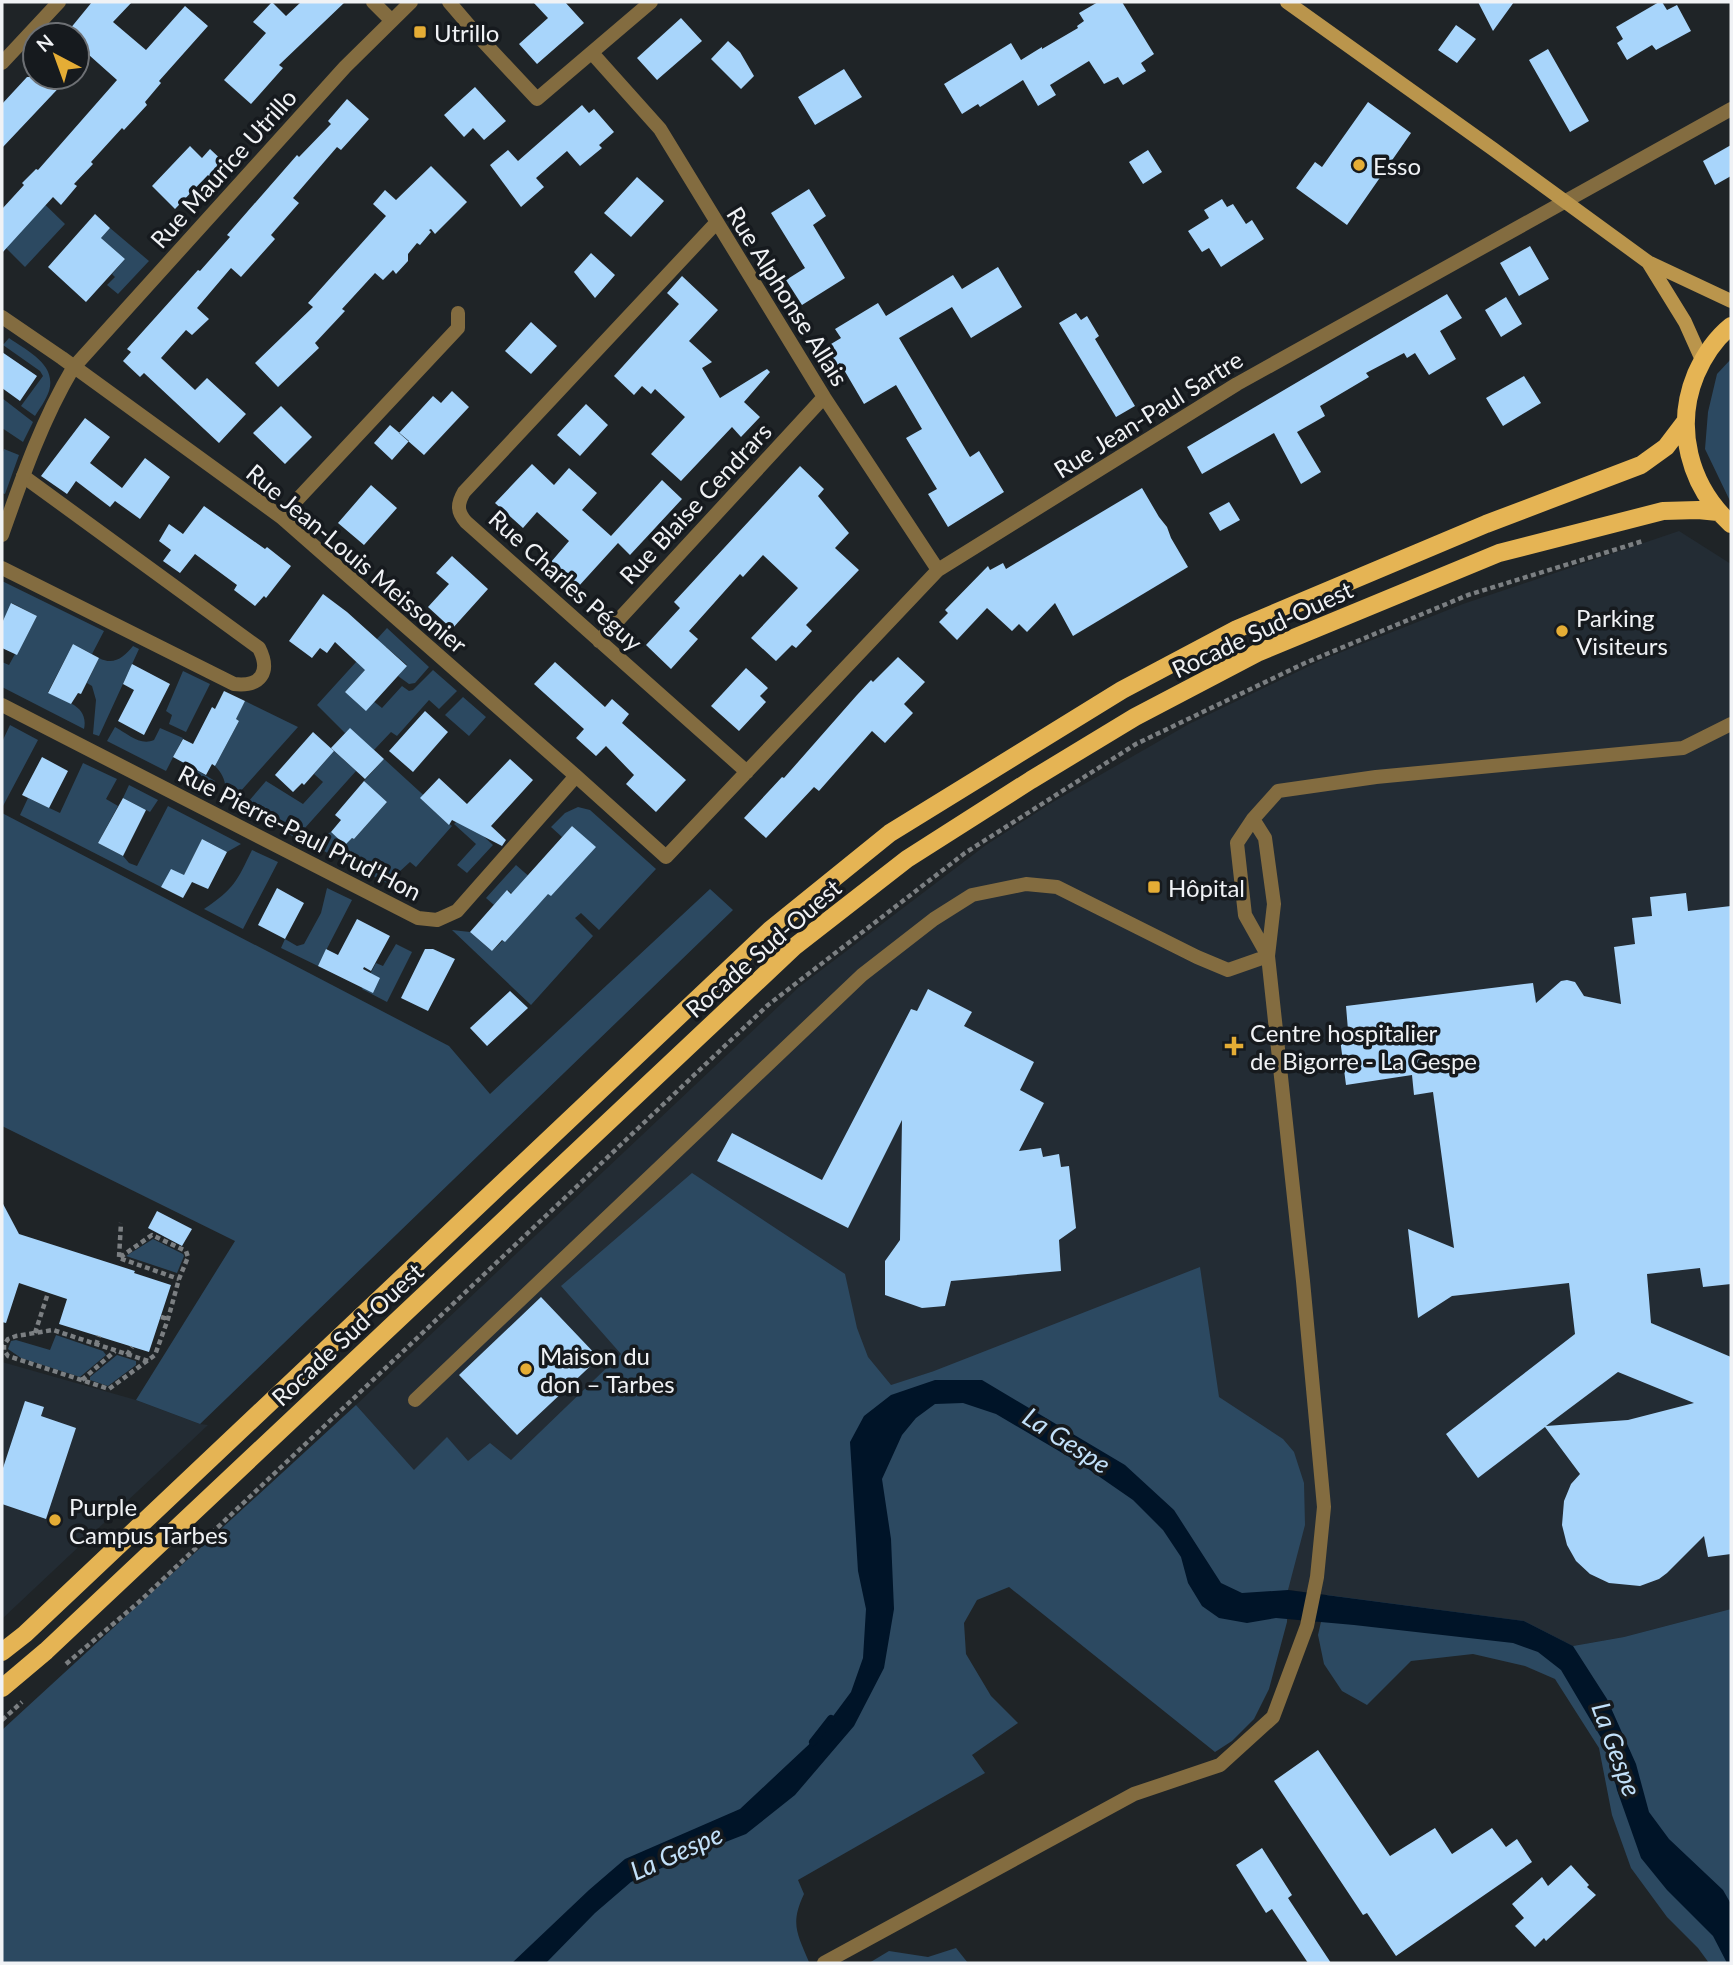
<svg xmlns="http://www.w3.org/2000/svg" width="1733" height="1965" font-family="Lato,sans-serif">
<rect width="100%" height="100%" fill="#1f2427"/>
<path fill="#232c34" d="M1679 531 1731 564V1609L1624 1637 1573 1646 1523 1621 1288 1590 1242 1593 934 1371 862 1395 480 1546 356 1405 799 987 986 845 1053 802 1189 724 1324 659 1463 604Z
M2 1362 136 1400 200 1424 208 1425 2 1619Z"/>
<path fill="#2c4961" d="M28 188 65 224 25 267 6 248Z
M110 228 149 261 118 294 107 285 115 277 112 274 125 259 101 238Z
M9 338C27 351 57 364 49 391 46 400 40 408 35 416L21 406 43 376 40 371 3 345Z
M1731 359V503L1705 449 1708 412 1717 374Z
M2 398 33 422 23 442 2 428Z
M4 449 19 455 5 494 2 493V455Z
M2 581 104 631 92 654 73 644 48 692C65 702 89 705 84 729L2 687V662L9 665 15 654H17L37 616 12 603 2 623Z
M387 628 429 667 415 683 409 684 398 676 407 665 386 647 345 692 372 700 382 708 402 686 409 691 413 690 433 670 457 691 439 709 429 700 397 736 391 732 374 750 350 729 345 733 317 705Z
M133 646 139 649 99 736 93 734 96 700 92 686 87 683 99 658C114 666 124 657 133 646Z
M183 671 210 684 186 732 169 724 172 715 166 711Z
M463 697 486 717 469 736 445 715Z
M245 701 298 727 230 803 222 799C229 787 224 775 215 766L239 721 236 719Z
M10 725 38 740 3 806 2 742Z
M115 727C128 734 140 746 154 740L160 728 183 738 166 771 107 741Z
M334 751 356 771 296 838 242 809 266 781 303 804 323 782 314 774Z
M384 759 431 802 442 818 452 826 416 867 410 862 387 883 308 843 331 832 345 844 352 838 354 839 387 802 364 781Z
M83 763 117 779 106 799 118 806 98 843 123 856 129 863 137 866 168 806 241 844 227 852 202 839 184 875 161 887 20 815 28 798 60 813Z
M185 763 215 781 216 786 213 795 177 777Z
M129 785 158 800 150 812 123 798Z
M578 807 590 810 656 869 599 930 581 913 575 918 593 936 531 1005 452 930 470 932 492 951 532 912 508 890 494 905 486 898 516 865 548 893 595 847 572 826 562 837 551 827 565 813Z
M2 813 449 1046 490 1094 710 889 733 910 200 1424 136 1400 235 1241 2 1126Z
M462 816 493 845 467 873 457 865 476 844 454 824Z
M252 850 278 862 243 929 204 909C234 889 237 881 252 850Z
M327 888 352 900 318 966 281 948 285 939 297 946 304 944 321 913Z
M396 944 412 952 387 1002 362 989 376 963 383 966Z
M692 1173 845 1274 857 1328 868 1357 891 1385 934 1371 1200 1267 1219 1397 1283 1439 1294 1452 1304 1483 1305 1525 1288 1590 1287 1622 1269 1689 1254 1719 1232 1741 1215 1752 1009 1587 977 1600 964 1623 966 1654 991 1696 1018 1723 972 1755 985 1773 798 1880 804 1894C790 1924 797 1933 809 1962L807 1963H2V1730L356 1405 414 1470 447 1437 468 1461 490 1443 511 1460 621 1354 561 1286Z
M153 1239 183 1254 184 1256 177 1273 126 1256Z
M56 1335 103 1351 106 1355 80 1377 21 1358 8 1349 11 1341 16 1340 50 1350Z
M117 1355 136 1361V1365L108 1386 90 1380V1377Z
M1327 1595 1524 1621 1573 1646 1624 1637 1731 1609V1963H1709L1698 1948 1667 1917 1631 1868 1612 1815 1599 1748 1555 1679 1525 1666 1473 1654 1411 1661 1367 1705 1342 1691 1324 1664 1318 1635Z
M956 1948 968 1963H869L889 1951 928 1957Z"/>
<path fill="#001428" d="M935 1380H982L1125 1465 1174 1510 1221 1583 1242 1593 1288 1590 1524 1621 1573 1646 1607 1699 1636 1764 1649 1812 1669 1839 1723 1890 1731 1904V1963H1727L1713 1936 1667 1890 1641 1858 1617 1790 1606 1746 1561 1670 1538 1652 1513 1643 1354 1625 1276 1618 1247 1623 1219 1618 1202 1606 1188 1583 1181 1557 1163 1530 1133 1500 1081 1464 996 1414 963 1403 935 1404 916 1418 902 1435 882 1479 891 1539 894 1609 884 1668 854 1726 795 1795 746 1834 677 1861 631 1882 595 1913 546 1963H512L589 1890 625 1859 740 1809 819 1735 851 1692 863 1658 866 1609 858 1571 850 1442 864 1416 891 1395Z"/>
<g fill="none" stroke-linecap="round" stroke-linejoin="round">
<path stroke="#001428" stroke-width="8" d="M813 1742 831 1719"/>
</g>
<path fill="#a8d5fb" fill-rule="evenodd" d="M92 2H132L113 22 146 50 185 6 208 26 159 81 161 83 145 102 147 105 124 130 122 128 91 162 93 164 74 184 77 186 61 205 53 197 2 253V209L24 185 22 183 36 169 38 170 117 80 89 55 77 68V35H65Z
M272 2 286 16 301 2H345L279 65 283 68 251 104 224 80 266 33 253 22Z
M533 2H565L584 23 537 64 519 44 548 18Z
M1098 2H1122L1154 54 1141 63 1146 71 1123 85 1118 77 1104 84 1089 61 1050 85 1056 95 1038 106 1023 80 980 107 978 104 962 114 944 84 1011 43 1021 60 1042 47V49L1078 28 1077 26 1084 21 1079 13Z
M1478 2H1514L1493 31Z
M1659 2H1662L1667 10 1677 5 1691 31 1656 50 1652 45 1627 60 1617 43 1623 39 1616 27Z
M681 18 702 41 657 80 637 58Z
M1456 25 1476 39 1457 63 1438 50Z
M728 41 740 52 754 76 741 89 711 59Z
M1548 49 1589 121 1570 132 1529 60Z
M844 69 862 97 815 125 798 97Z
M27 77H69L2 148V104Z
M475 87 506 121 484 140 473 128 464 137 444 115Z
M347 99 369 119 341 150 337 147 293 198 299 203 271 235 275 239 241 277 231 268 197 308 209 319 192 335 186 330 161 358 195 390 207 378 246 414 219 443 144 373 140 377 123 361 131 352 127 349 198 270 200 271 230 237 227 235 297 155 299 157 331 124 328 121Z
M1368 102 1411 133 1347 225 1296 188 1315 162 1322 167Z
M582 105 589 113 594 109 614 132 599 145 602 148 580 166 567 151 536 178 544 187 521 207 490 165 508 150 518 161Z
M1731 145V176L1715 185 1703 161Z
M190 146 202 158 210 149 228 166 214 181 208 175 175 209 152 186Z
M1148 150 1162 172 1143 184 1129 162Z
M431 166 467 202 435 234 431 229 429 230 431 232 420 245 417 243 408 254V261L396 274 393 270 383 280 375 273 342 309 345 311 315 343 319 348 278 387 255 363 313 307 308 303 386 216 373 204 385 190 396 200Z
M637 177 664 201 631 237 604 213Z
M809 189 826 216 813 225 845 278 802 305 786 280 805 268 771 213Z
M1222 199 1227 207 1233 204 1246 224 1252 220 1264 239 1221 267 1209 248 1202 252 1188 231 1209 218 1204 210Z
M95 214 110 228 101 238 125 259 86 302 48 267Z
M1530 246 1549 279 1519 296 1500 263Z
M591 253 615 275 595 298 574 272Z
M998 267 1022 307 971 338 952 307 899 338 970 457 979 451 1004 492 948 527 928 494 937 489 906 438 922 429 896 385 864 404 840 363 837 365 826 347 841 338 835 329 878 303 886 316 953 275 962 289Z
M682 276 718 310 689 341 712 362 702 368 720 398 767 369 770 372 744 402 760 417 741 437 732 427 681 481 651 454 685 417 655 389 651 394 642 386 634 395 614 376 679 304 667 293Z
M1447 294 1462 318 1440 331 1456 359 1429 375 1415 353 1407 358 1404 353 1366 373 1369 377 1320 406 1325 416 1297 432 1321 472 1301 484 1274 433 1202 474 1187 447Z
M1506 297 1522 324 1501 337 1485 310Z
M1076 313 1081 320 1087 316 1099 336 1095 339 1135 406 1116 417 1059 323Z
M531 322 557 346 531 374 505 351Z
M2 352 37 376 20 401 2 388Z
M1524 376 1541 403 1503 426 1486 398Z
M452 391 469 407 424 455 399 433 433 396 441 403Z
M586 404 608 425 580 456 557 435Z
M281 406 312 437 285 464 253 433Z
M85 418 110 437 90 463 122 488 145 458 170 477 140 519 115 501 110 507 76 481 67 494 41 476Z
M390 425 409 441 392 460 374 443Z
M532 464 554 485 569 468 597 493 582 510 611 536 662 480 682 499 630 555 618 543 578 587 551 562 569 541 537 512 523 528 495 503Z
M800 466 824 489 818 496 849 533 835 548 859 570 806 625 812 631 796 648 792 645 776 661 751 638 798 588 763 555 743 577 740 574 689 631 698 639 671 669 646 645 680 608 674 602Z
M371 485 397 508 364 545 338 523Z
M1142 488 1159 517 1167 527 1171 538 1188 567 1073 636 1055 603 1027 632 1019 624 1012 631 987 608 957 640 939 622 948 613 945 610 988 566 990 570 1003 563 1006 569Z
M1229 502 1240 520 1220 531 1209 513Z
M204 506 265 549 267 547 291 566 266 598 264 596 255 606 234 590 237 585 195 554 180 573 163 561 171 550 159 541 169 524 183 534Z
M452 556 488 589 452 629 428 607 449 584 436 573Z
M323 594 347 612 407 666 366 711 345 692 365 670 335 642 327 653 320 648 312 658 289 641Z
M11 603 37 616 17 655 2 648V623Z
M73 644 99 658 81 694 78 693 71 704 48 693Z
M898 657 925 682 904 704 913 713 885 743 872 731 819 791 814 787 766 838 744 818 782 777 784 778 857 695 871 680 873 682Z
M555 662 605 707 612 699 629 714 622 723 686 780 656 812 626 784 634 775 606 746 596 756 576 738 584 729 534 684Z
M132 664 170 684 144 735 118 721 134 690 123 684Z
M746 668 768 688 760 696 766 702 739 731 711 706Z
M224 691 245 701 236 719 239 721 215 766 212 764 206 775 173 757 183 739 193 744 212 707 215 709Z
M425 711 448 732 413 772 389 751Z
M350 728 384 759 365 779 331 748Z
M313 732 334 751 304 785 302 783 293 792 275 775Z
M42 757 68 771 49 808 22 795Z
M510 759 533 780 491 826 506 840 502 846 452 820 449 825 420 798 439 778 467 804Z
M364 781 387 802 354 839 352 838 345 845 331 832 341 820 335 815Z
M123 798 146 810 123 856 98 843Z
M572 826 596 847 551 896 548 894 505 942 502 940 492 951 470 932 507 890 511 894Z
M202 839 227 852 208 889 192 882 183 898 161 887 171 869 184 875Z
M277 888 304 903 285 939 258 925Z
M1686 893 1688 911 1731 906V1284L1703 1287 1700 1268 1647 1274 1651 1323 1731 1357V1554L1708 1557 1704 1536 1667 1573 1659 1579 1640 1586 1609 1583 1590 1574 1576 1561 1567 1545 1562 1525 1564 1501 1571 1484 1580 1474 1545 1427 1478 1478 1446 1434 1575 1334 1569 1283 1452 1296 1418 1318 1408 1229 1454 1248 1433 1092 1414 1095 1412 1075 1346 1085 1339 1031 1348 1030 1346 1006 1533 983 1536 1003 1561 981 1567 980 1575 982 1584 996 1621 1004 1614 947 1635 944 1632 918 1652 916 1650 897ZM1618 1372 1694 1403 1628 1420 1546 1426Z
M357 919 390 936 371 971 364 967 363 969 380 978 373 993 318 966 326 949 338 955Z
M425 949H433L455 959 428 1011 401 998Z
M928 989 972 1012 964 1026 1034 1062 1020 1090 1044 1103 1019 1151 1041 1148 1043 1157 1059 1154 1061 1167 1069 1166 1076 1228 1059 1240 1061 1271 951 1281 945 1306 922 1308 885 1295V1261L900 1240 902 1120 848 1228 717 1161 732 1133 822 1180 911 1009 917 1011Z
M510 991 528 1008 487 1046 470 1028Z
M2 1202 19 1234 135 1271 134 1273 171 1285 149 1352 59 1324 67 1299 19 1283 6 1323 2 1322Z
M157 1211 192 1229 182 1246 148 1228Z
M541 1297 599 1358 517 1435 459 1375Z
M25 1401 44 1407 41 1416 76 1428 46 1519 2 1504V1471Z
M1318 1750 1390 1856 1435 1828 1452 1854 1492 1828 1506 1847 1517 1839 1532 1862 1396 1956 1367 1913 1363 1915 1274 1781Z
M1262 1848 1292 1895 1288 1898 1331 1963H1308L1272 1909 1266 1913 1236 1865Z
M1571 1865 1589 1885 1587 1887 1596 1895 1546 1941 1544 1938 1535 1947 1515 1926 1524 1918 1512 1904 1542 1877 1548 1886Z"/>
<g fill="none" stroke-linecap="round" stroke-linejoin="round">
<path stroke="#7b7f82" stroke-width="4.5" stroke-dasharray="5 3.5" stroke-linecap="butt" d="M119 1257 121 1223
M161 1317 168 1319
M35 1333 48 1293
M96 1345 99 1336
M127 1355 132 1347
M148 1361 53 1330 16 1336 8 1339 4 1345V1350L8 1356 109 1389 155 1355 168 1319 179 1279 188 1257 186 1251 152 1235 119 1258 179 1279
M82 1380 115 1351
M66 1664 139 1602 768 1005 965 853 1136 744 1305 663 1468 595 1643 541
M2 1720 22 1702"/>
<path stroke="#836c40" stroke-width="14" d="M2 568 234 684C261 687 271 672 259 648L23 476
M1268 956 1245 915 1237 843 1253 819 1278 791 1376 777 1683 748 1731 724
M415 1400 862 975 934 919 972 895 1026 884 1057 887 1197 957 1228 970 1268 956
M824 1963 1134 1794 1220 1765 1273 1717 1307 1626 1317 1577 1324 1507 1303 1281 1268 956 1274 904 1265 838 1253 819"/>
<path stroke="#836c40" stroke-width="14" d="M373 2 391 20
M449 2 479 37 537 99 651 2
M592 53 660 129 824 397 938 570
M2 63 59 2
M716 223 464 492C457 504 457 512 466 522L747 772
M2 317 62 358 281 517 576 776 666 857 938 570 1237 384 1731 109
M281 517 458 328V313
M2 535C22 478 42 420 73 368L345 67 411 2
M599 641 824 397
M2 705 418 918 437 920 457 911 576 776"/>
<path stroke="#ba954c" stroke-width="14" d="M1287 2 1493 149 1648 262 1731 301
M1648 262 1685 322 1702 360"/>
<path stroke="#e5b454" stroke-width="18" d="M1731 326C1716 338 1704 356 1696 374 1674 427 1689 486 1731 524
M2 1652 25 1634 770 930 890 833 1122 690 1237 629 1486 524 1641 465 1666 447 1685 422
M2 1688 46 1651 794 947 907 859 1031 780 1135 717 1257 653 1499 553 1663 511 1698 510 1718 512"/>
</g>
<g fill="#e5ad35" stroke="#161a1e" stroke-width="2.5">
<rect x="413" y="25" width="14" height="14" rx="3.5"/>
<circle cx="1359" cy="165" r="7"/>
<circle cx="1562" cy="631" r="7"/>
<rect x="1147" y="880" width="14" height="14" rx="3.5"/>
<path d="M1230.5 1035.5h7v7h7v7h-7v7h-7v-7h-7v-7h7z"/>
<circle cx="526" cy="1369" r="7"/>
<circle cx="55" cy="1520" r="7"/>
</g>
<g text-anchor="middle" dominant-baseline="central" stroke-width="7" stroke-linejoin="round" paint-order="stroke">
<g font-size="24" fill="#f0f2f5" stroke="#161a1e" text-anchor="start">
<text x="434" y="32">Utrillo</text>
<text x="1373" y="165">Esso</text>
<text x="1576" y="617">Parking<tspan x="1576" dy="28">Visiteurs</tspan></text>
<text x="1168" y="887">Hôpital</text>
<text x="1250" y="1032">Centre hospitalier<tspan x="1250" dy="28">de Bigorre - La Gespe</tspan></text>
<text x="540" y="1355">Maison du<tspan x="540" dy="28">don – Tarbes</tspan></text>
<text x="69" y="1506">Purple<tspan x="69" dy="28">Campus Tarbes</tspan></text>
</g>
<g font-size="24" fill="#f0f2f5" stroke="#161a1e">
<text transform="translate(223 168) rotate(-48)">Rue Maurice Utrillo</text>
<text transform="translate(788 296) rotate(58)">Rue Alphonse Allais</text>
<text transform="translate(1148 414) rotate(-32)">Rue Jean-Paul Sartre</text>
<text transform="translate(695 503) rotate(-47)">Rue Blaise Cendrars</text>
<text transform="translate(357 558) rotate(40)">Rue Jean-Louis Meissonier</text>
<text transform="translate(566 580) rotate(42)">Rue Charles Péguy</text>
<text transform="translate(1262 629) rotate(-25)">Rocade Sud-Ouest</text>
<text transform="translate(300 832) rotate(27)">Rue Pierre-Paul Prud'Hon</text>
<text transform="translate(763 948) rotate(-41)">Rocade Sud-Ouest</text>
<text transform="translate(347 1334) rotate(-43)">Rocade Sud-Ouest</text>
</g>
<g font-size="26" font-style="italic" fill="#c2e0f9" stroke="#161a1e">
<text transform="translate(1067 1440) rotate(33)">La Gespe</text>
<text transform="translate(1617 1749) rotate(70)">La Gespe</text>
<text transform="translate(676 1852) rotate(-24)">La Gespe</text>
</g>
</g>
<rect width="1733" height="1965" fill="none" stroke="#f0f2f5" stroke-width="7"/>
<g transform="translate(56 56) rotate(319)"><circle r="33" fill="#161a1e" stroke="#6d7074" stroke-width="2"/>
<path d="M0-5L12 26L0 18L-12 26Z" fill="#e5ad35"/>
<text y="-10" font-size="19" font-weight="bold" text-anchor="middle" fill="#f0f2f5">N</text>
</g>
</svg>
